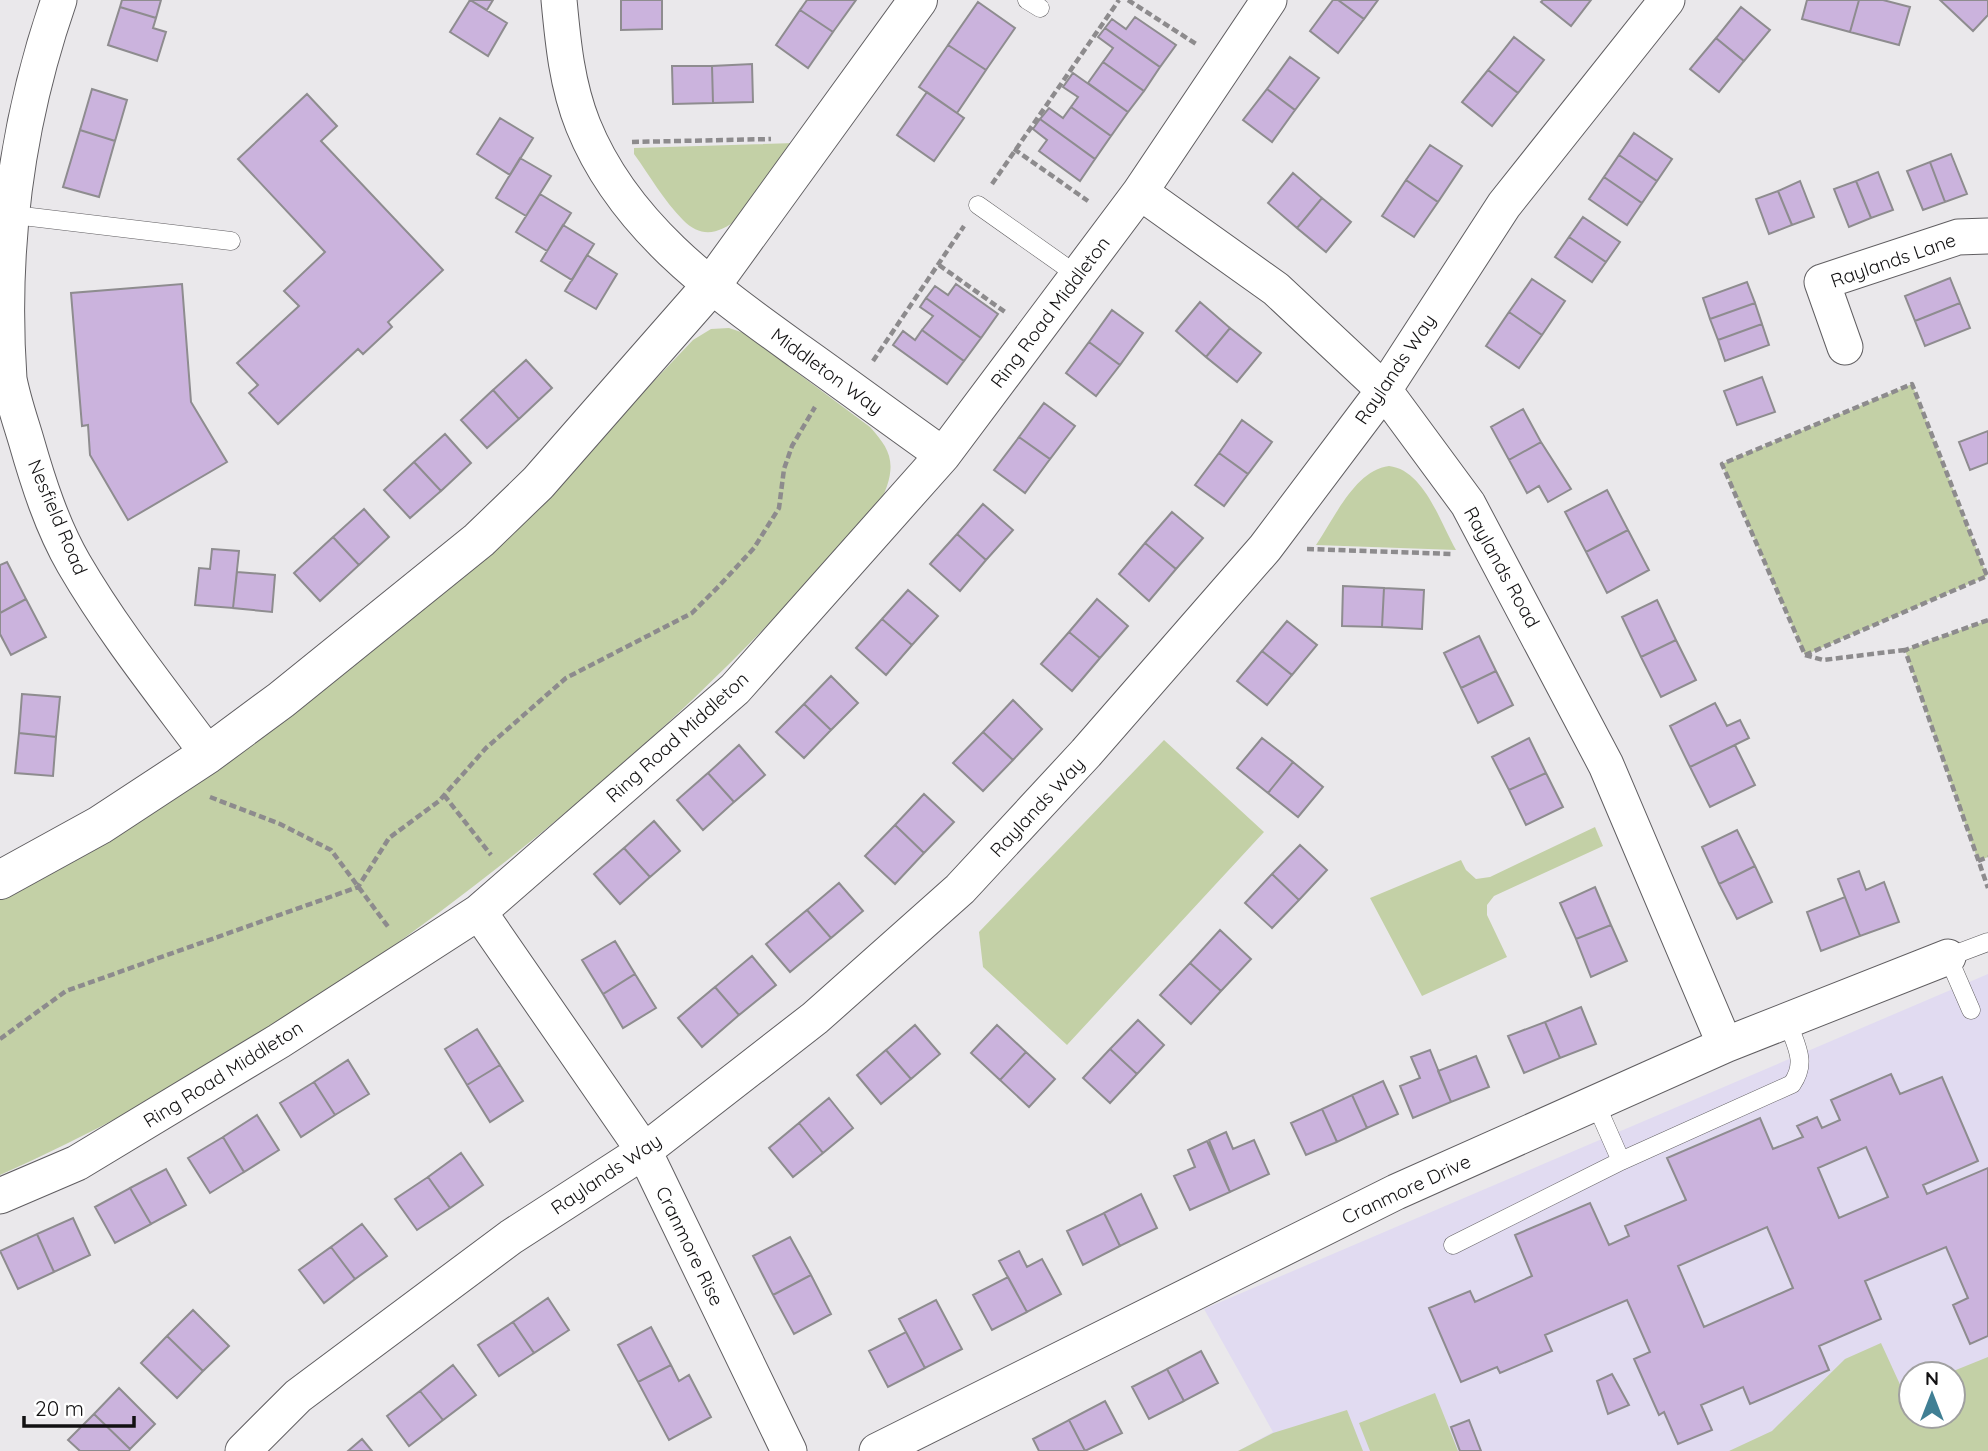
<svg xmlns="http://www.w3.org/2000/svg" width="1988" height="1451" font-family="Quicksand,sans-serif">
<rect width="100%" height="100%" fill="#eae8eb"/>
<path fill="#e1dbf1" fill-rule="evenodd" d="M1988 974V1451H1238L1273 1432 1204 1309ZM1911 1374H1953V1416H1911Z"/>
<path fill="#c3d0a6" d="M795 143C774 173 726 265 683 220 664 201 650 176 634 154V148Z
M729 328 744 333 870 427C887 446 896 459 887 486 878 515 843 542 823 565 688 716 532 849 366 965 251 1045 128 1118 0 1175V899L594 444 693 340 711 329Z
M1912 384 1987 576 1805 655 1722 464Z
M1389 466C1424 470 1440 522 1456 550L1316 545C1334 519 1355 470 1389 466Z
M1988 620V857L1978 861 1905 650Z
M1164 740 1264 832 1067 1045 983 967 979 932Z
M1595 827 1603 846 1494 896 1487 905V915L1507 957 1422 996 1370 898 1461 860 1466 870 1476 879 1490 877Z
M1881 1343 1903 1391 1911 1388V1416H1953V1374H1946L1988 1357V1451H1729L1772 1431 1845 1359Z
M1435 1393 1458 1451H1370L1359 1423Z
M1347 1410 1363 1451H1238L1273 1433Z"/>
<path fill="#cbb3dd" stroke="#8e8c8f" stroke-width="2" fill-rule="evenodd" d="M122 0H161L156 18 120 7Z
M470 0 507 23 488 56 450 32Z
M470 0H493L487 10Z
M621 0H662V29L621 30Z
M807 0H856L833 32 800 10Z
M1333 0H1338L1364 19 1338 53 1310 31Z
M1338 0H1378L1364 19Z
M1543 0H1591L1571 26 1541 2Z
M1807 0H1859L1850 32 1802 19Z
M1859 0H1883L1910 7 1899 45 1850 32Z
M1940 0H1988V15L1973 31Z
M978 2 1015 28 986 70 948 45Z
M120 7 156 18 153 28 166 32 157 61 108 45Z
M1741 7 1770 30 1744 61 1716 38Z
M800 10 833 32 808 68 776 45Z
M1135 17 1176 45 1160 67 1105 28 1112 19 1126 29Z
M1105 28 1160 67 1144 91 1103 62 1113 48 1098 37Z
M1514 37 1544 60 1518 93 1488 70Z
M1716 38 1744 61 1719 92 1690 69Z
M948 45 986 70 957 113 919 87Z
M1290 57 1319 78 1295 110 1267 89Z
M1103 62 1144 91 1128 112 1088 83Z
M752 64 753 102 713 103 712 66Z
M672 66H712L713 103 673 104Z
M1488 70 1518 93 1492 126 1462 102Z
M1073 73 1128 112 1111 136 1071 107 1078 97 1063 87Z
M92 89 127 100 115 141 80 130Z
M1267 89 1295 110 1272 142 1243 120Z
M927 92 964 118 934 161 897 135Z
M307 94 337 126 321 141 443 270 388 322 392 327 363 354 358 349 278 424 249 393 258 385 237 363 299 306 284 291 325 252 238 159Z
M1071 107 1111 136 1095 159 1040 119 1049 108 1063 118Z
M500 118 533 138 510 175 477 154Z
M1040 119 1095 159 1080 181 1039 151 1047 140 1033 129Z
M80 130 115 141 99 197 63 187Z
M1634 133 1672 159 1657 181 1619 155Z
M1430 145 1462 166 1438 202 1406 180Z
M1951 154 1967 194 1945 202 1930 162Z
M1619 155 1657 181 1642 203 1604 177Z
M520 158 551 176 526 216 496 198Z
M1930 162 1945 202 1923 210 1907 171Z
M1878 172 1893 210 1871 218 1856 181Z
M1293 173 1322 198 1297 228 1268 203Z
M1604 177 1642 203 1627 225 1589 199Z
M1406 180 1438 202 1414 237 1382 216Z
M1800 181 1814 217 1792 225 1778 191Z
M1856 181 1871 218 1849 227 1834 189Z
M1778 191 1792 225 1769 234 1756 199Z
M540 194 571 213 547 251 516 232Z
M1322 198 1351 222 1326 252 1297 228Z
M1583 217 1620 242 1606 262 1569 237Z
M563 225 594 244 572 280 541 261Z
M1569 237 1606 262 1592 282 1555 257Z
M587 255 617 274 596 309 565 291Z
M1950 278 1960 303 1915 321 1905 296Z
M1532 279 1565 301 1542 335 1509 312Z
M1747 282 1755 303 1710 319 1703 298Z
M182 284 191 402 227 462 128 520 90 455 88 425 82 426 71 293Z
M956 284 998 314 981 338 926 298 935 286 948 295Z
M926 298 981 338 964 361 922 330 933 316 920 307Z
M1200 302 1230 328 1206 357 1176 331Z
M1755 303 1762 324 1718 340 1710 319Z
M1960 303 1970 328 1925 346 1915 321Z
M1112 310 1143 333 1120 365 1089 342Z
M1509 312 1542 335 1519 368 1486 346Z
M1762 324 1769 345 1725 361 1718 340Z
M1230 328 1261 353 1237 382 1206 357Z
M922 330 964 361 947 384 893 345 903 331 915 340Z
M1089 342 1120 365 1096 396 1066 373Z
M526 360 552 388 519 419 493 390Z
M1762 377 1775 412 1737 425 1724 391Z
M493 390 519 419 487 448 461 420Z
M1044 403 1075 426 1050 459 1019 437Z
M1523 409 1541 442 1509 460 1491 427Z
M1242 420 1272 442 1248 474 1219 453Z
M1988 431V463L1970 470 1959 442Z
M445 434 471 463 441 491 414 462Z
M1019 437 1050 459 1025 493 994 470Z
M1541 442 1571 489 1548 502 1539 486 1527 493 1509 460Z
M1219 453 1248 474 1224 506 1195 485Z
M414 462 441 491 410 518 384 490Z
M1607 490 1628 530 1586 552 1565 512Z
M983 504 1013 530 986 560 957 534Z
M364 509 389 537 359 565 333 537Z
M1172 512 1203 538 1176 569 1145 543Z
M1628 530 1649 570 1607 593 1586 552Z
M957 534 986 560 960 591 930 564Z
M333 537 359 565 320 601 294 573Z
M1145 543 1176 569 1149 601 1119 574Z
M212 549 239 551 233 608 195 605 199 568 210 569Z
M7 562 26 599 0 613V565Z
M237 572 275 575 272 612 233 608Z
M1343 586 1384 588 1382 627 1342 626Z
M1384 588 1424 590 1422 629 1382 627Z
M908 590 938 616 912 645 882 619Z
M26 599 46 637 11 655 0 634V613Z
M1097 599 1128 626 1100 658 1069 632Z
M1657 600 1676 640 1641 657 1622 617Z
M882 619 912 645 886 675 856 648Z
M1287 621 1317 645 1292 675 1262 651Z
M1069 632 1100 658 1072 691 1041 664Z
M1479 636 1496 671 1461 688 1444 653Z
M1676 640 1696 680 1661 697 1641 657Z
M1262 651 1292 675 1267 705 1237 681Z
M1496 671 1513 705 1478 723 1461 688Z
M831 676 858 703 831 730 804 704Z
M22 694 60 697 56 737 19 733Z
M1013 700 1042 729 1013 760 983 732Z
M1715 703 1727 726 1740 720 1749 738 1690 767 1670 726Z
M804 704 831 730 804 758 776 732Z
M983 732 1013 760 983 791 953 763Z
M19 733 56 737 53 776 15 773Z
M1262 738 1293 762 1268 793 1237 768Z
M1529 738 1546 773 1509 790 1492 757Z
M739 745 765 775 734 802 708 773Z
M1735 745 1755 785 1710 807 1690 767Z
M1293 762 1323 787 1298 817 1268 793Z
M708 773 734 802 703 830 677 800Z
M1546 773 1563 807 1526 825 1509 790Z
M924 794 954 822 924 853 895 825Z
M654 821 680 851 650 877 624 848Z
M895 825 924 853 895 884 865 856Z
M1737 830 1755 866 1719 884 1702 847Z
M1300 845 1327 870 1299 900 1272 874Z
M624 848 650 877 620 904 594 874Z
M1755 866 1772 902 1737 919 1719 884Z
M1859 871 1866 890 1884 882 1899 922 1860 936 1838 879Z
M1272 874 1299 900 1272 928 1245 903Z
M839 883 863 911 831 938 807 910Z
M1595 887 1611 925 1576 939 1560 903Z
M1845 897 1860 936 1821 951 1807 912Z
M807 910 831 938 790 972 766 944Z
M1611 925 1627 961 1591 977 1576 939Z
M1220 930 1251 959 1221 991 1190 963Z
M615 941 635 974 603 994 582 960Z
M752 956 776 985 739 1015 715 987Z
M1190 963 1221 991 1191 1024 1160 995Z
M635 974 656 1008 623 1028 603 994Z
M715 987 739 1015 702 1047 678 1018Z
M1581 1007 1596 1044 1560 1058 1545 1022Z
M1138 1020 1164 1045 1137 1074 1110 1049Z
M1545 1022 1560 1058 1524 1073 1508 1036Z
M915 1025 940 1054 911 1079 886 1050Z
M997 1025 1026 1052 1000 1080 971 1053Z
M477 1029 500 1065 467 1085 445 1049Z
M1110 1049 1137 1074 1110 1103 1083 1078Z
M886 1050 911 1079 881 1104 857 1075Z
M1430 1050 1451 1102 1413 1118 1400 1086 1420 1078 1411 1057Z
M1026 1052 1055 1079 1029 1107 1000 1080Z
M1476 1056 1489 1087 1451 1102 1438 1071Z
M348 1060 369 1094 335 1115 314 1082Z
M500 1065 523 1101 490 1122 467 1085Z
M1891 1074 1900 1094 1942 1077 1978 1161 1923 1185 1927 1194 1988 1168V1336L1970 1344 1953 1305 1968 1298 1946 1247 1865 1281 1881 1319 1819 1346 1829 1370 1750 1404 1743 1387 1701 1405 1712 1430 1678 1444 1664 1412 1659 1415 1634 1359 1650 1352 1627 1300 1545 1335 1552 1351 1500 1373 1497 1367 1461 1382 1429 1308 1470 1291 1475 1302 1532 1276 1515 1235 1590 1203 1609 1245 1629 1236 1625 1226 1686 1200 1667 1158 1760 1118 1773 1149 1803 1137 1797 1126 1817 1117 1822 1128 1840 1120 1831 1100ZM1866 1147 1888 1197 1839 1218 1818 1168ZM1767 1227 1793 1288 1704 1327 1678 1266Z
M1383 1081 1398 1114 1367 1128 1352 1095Z
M314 1082 335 1115 301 1137 280 1103Z
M1352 1095 1367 1128 1337 1142 1322 1109Z
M829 1098 853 1128 823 1153 799 1123Z
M1322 1109 1337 1142 1306 1155 1291 1123Z
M257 1115 279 1150 244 1172 223 1137Z
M799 1123 823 1153 793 1177 769 1148Z
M1226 1132 1233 1149 1254 1140 1269 1174 1230 1192 1209 1140Z
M223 1137 244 1172 210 1193 188 1158Z
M1207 1141 1230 1192 1190 1210 1174 1176 1195 1167 1188 1150Z
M461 1153 483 1185 450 1208 428 1177Z
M166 1169 186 1205 151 1224 130 1188Z
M428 1177 450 1208 417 1230 395 1199Z
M130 1188 151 1224 115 1243 95 1207Z
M1141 1194 1157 1228 1120 1246 1104 1213Z
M1104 1213 1120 1246 1083 1265 1067 1231Z
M73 1218 90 1255 54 1272 37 1234Z
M362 1224 387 1256 355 1279 331 1247Z
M37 1234 54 1272 18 1289 0 1251Z
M790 1237 811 1275 773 1295 753 1256Z
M331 1247 355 1279 324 1303 299 1270Z
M1019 1251 1027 1267 1042 1259 1061 1294 1027 1312 999 1261Z
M811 1275 831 1314 794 1334 773 1295Z
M1008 1277 1027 1312 992 1330 973 1295Z
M548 1298 569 1330 534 1353 513 1322Z
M936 1300 962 1349 925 1368 899 1319Z
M193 1310 229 1346 203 1371 167 1336Z
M513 1322 534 1353 499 1376 478 1345Z
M651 1327 671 1365 638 1382 618 1345Z
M906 1332 925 1368 888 1387 869 1351Z
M167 1336 203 1371 177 1398 141 1363Z
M1201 1351 1218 1383 1184 1401 1167 1369Z
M453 1365 476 1395 443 1420 420 1391Z
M671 1365 679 1381 689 1375 711 1417 669 1440 638 1382Z
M1167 1369 1184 1401 1149 1419 1132 1387Z
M1612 1374 1629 1405 1608 1414 1597 1381Z
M119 1388 155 1424 130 1449 94 1414Z
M420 1391 443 1420 409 1446 387 1416Z
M1105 1401 1122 1433 1085 1451 1069 1420Z
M94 1414 130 1449 129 1451H80L68 1440Z
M1069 1420 1085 1451H1039L1033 1439Z
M1469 1420 1481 1451H1460L1451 1427Z
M362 1439 372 1451H348Z"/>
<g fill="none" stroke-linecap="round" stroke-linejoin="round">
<g stroke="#605e61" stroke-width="19">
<path id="lane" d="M1027 0 1040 8
M978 205 1077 275
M6 214 231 241
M1971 1010 1948 957 1988 942
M1621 1161 1792 1084C1808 1061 1795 1045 1787 1020
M1453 1245 1621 1161 1595 1102"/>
</g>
<g stroke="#605e61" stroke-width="37">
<path id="street" d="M59 0C17 121 0 249 9 379 13 400 20 420 26 440 38 482 52 526 74 564 113 631 162 692 208 754
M559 0C563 43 567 85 583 125 624 227 714 290 800 352 848 386 895 421 943 455
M1140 192 1276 289 1384 390 1468 504 1606 765 1725 1045
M1845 347 1822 282 1958 237 1988 236
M479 912 644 1151 789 1451
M0 1196 77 1163 279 1041 479 912 735 689 943 455 1140 192 1269 0
M243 1451 298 1396 511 1237 644 1151 815 1018 960 889 1086 753 1265 548 1384 390 1504 205 1667 0
M877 1451 1396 1192 1725 1045 1948 957"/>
</g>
<g stroke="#605e61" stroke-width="40">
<path id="secondary" d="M0 880 100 825 208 754 281 700 479 540 538 483 710 287 918 0"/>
</g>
<path stroke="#8d8b8d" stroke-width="4.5" stroke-dasharray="7 3.5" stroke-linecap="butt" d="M1128 0 1196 44
M632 142 771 139
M1014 149 1088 201
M992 184 1119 0
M939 265 1005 312
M873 361 964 226
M1307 549 1453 554
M1988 620 1905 650 1988 888
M1805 655 1987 576 1912 384 1722 464 1805 655 1823 660 1905 650
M444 795 491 855
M210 797 280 824 331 850 389 928
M1978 861 1988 857
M0 1039 66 991 358 887 389 838 439 801 486 748 566 678 692 613 719 586 754 548 779 508 784 469 792 446 815 407"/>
<use href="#lane" stroke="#fff" stroke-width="18"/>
<use href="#street" stroke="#fff" stroke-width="35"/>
<use href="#secondary" stroke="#fff" stroke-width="38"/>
</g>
<g text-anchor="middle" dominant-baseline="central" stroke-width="7" stroke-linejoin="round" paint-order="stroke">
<g font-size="19" fill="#121112" stroke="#fff">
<text transform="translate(1893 260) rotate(-19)">Raylands Lane</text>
<text transform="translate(1050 312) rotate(-53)">Ring Road Middleton</text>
<text transform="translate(1395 369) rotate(-56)">Raylands Way</text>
<text transform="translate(827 371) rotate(36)">Middleton Way</text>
<text transform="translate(58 517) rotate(67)">Nesfield Road</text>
<text transform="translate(1502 567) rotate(61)">Raylands Road</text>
<text transform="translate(677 737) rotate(-42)">Ring Road Middleton</text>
<text transform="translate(1037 807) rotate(-47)">Raylands Way</text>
<text transform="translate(223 1074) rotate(-32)">Ring Road Middleton</text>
<text transform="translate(606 1174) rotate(-34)">Raylands Way</text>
<text transform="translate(1406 1189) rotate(-25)">Cranmore Drive</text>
<text transform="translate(690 1246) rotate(64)">Cranmore Rise</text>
</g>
</g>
<g transform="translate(1932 1395)"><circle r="33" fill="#ffffff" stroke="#a0a0a0" stroke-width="2"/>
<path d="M0-5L12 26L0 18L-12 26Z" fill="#407f94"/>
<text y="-10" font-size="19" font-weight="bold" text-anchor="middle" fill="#121112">N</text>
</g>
<path d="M24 1416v10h110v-10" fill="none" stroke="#121112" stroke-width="3.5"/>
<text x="35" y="1416" font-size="21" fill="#121112" stroke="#ffffff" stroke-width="5" paint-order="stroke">20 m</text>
</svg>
